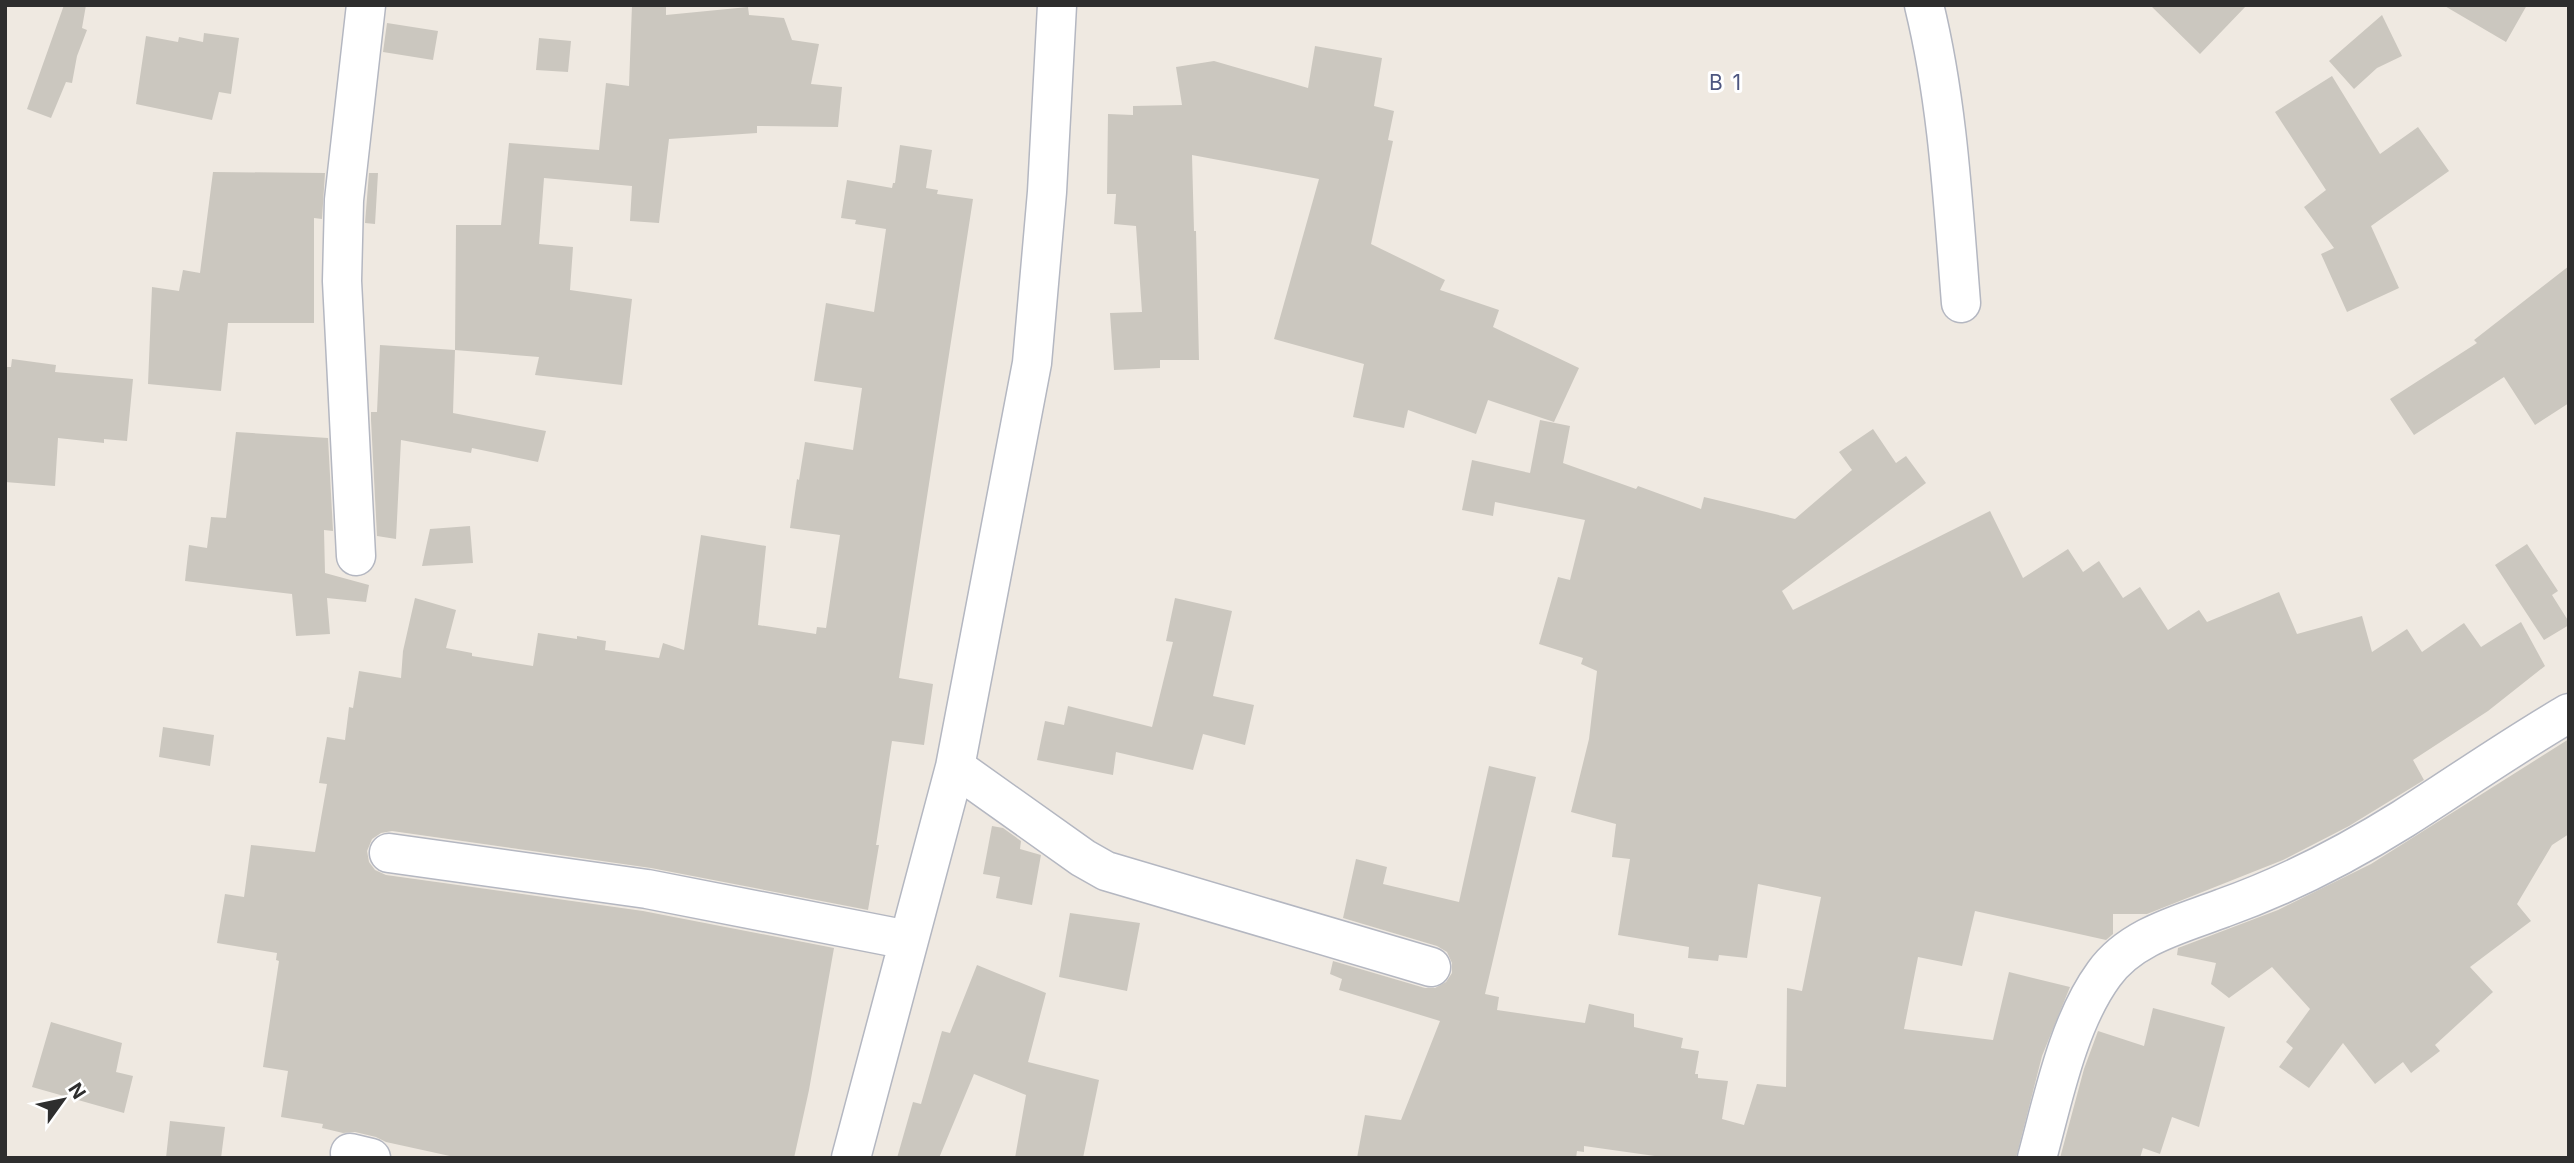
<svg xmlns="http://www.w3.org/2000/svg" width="2574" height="1163" font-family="Inter,sans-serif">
<rect width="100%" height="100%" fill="#efe9e1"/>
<path fill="#cbc7bf" d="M64 5H86L82 28 87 30 77 56 72 83 66 82 51 118 27 109Z
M632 5H666V15L748 7 749 15 784 18 792 40 819 44 811 84 842 87 838 127 757 126V133L669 139 659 223 630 221 632 186 544 178 539 244 573 247 570 290 632 299 622 385 535 375 539 357 455 350 456 225H501L509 143 599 150 606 83 629 86Z
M2150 5H2247L2200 54Z
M2443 5H2527L2506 42Z
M2382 15 2402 56 2377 68 2354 89 2329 61Z
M387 23 438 31 433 60 383 52Z
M204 33 239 38 231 94 219 92 212 120 136 104 146 36 178 42 179 37 203 42Z
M539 38 571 41 568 72 536 70Z
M1315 46 1382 58 1374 106 1394 111 1388 140 1393 141 1371 244 1445 280 1440 290 1499 310 1493 327 1579 368 1554 422 1488 400 1476 434 1408 410 1404 428 1353 417 1364 364 1274 339 1319 179 1192 155 1194 231H1196L1199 360H1160V368L1114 370 1110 313 1142 312 1136 226 1114 224 1116 194H1107L1108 114 1133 115V106L1182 105 1176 67 1214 61 1308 88Z
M2332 76 2380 154 2418 127 2449 171 2371 226 2399 288 2347 312 2321 254 2334 248 2304 207 2326 190 2275 112Z
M900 145 932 150 926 188 938 190 937 194 973 199 899 678 933 684 924 745 892 741 876 845H879L868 910 651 868 392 831 381 833 372 839 367 851 369 862 375 870 386 875 643 911 834 948 809 1090 794 1158H459L386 1142 376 1137 355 1132 343 1133 322 1128 323 1124 281 1117 288 1071 263 1067 279 961 276 960 277 953 217 943 225 894 244 897 251 845 315 852 327 784 319 783 327 737 345 740 349 707 353 708 359 671 401 678 403 651 415 598 456 610 446 648 472 653V656L533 666 538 633 577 639V636L606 641 605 650 659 658 663 643 684 650 701 535 766 546 758 625 816 634 817 627 826 628 840 535 790 528 797 479 799 480 805 442 853 450 862 388 814 381 826 303 874 312 886 229 855 224 856 220 841 218 847 180 892 188 893 183H895Z
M213 172 325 173 322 219 314 218V323H228L221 391 148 384 152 287 179 291 183 270 200 273Z
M369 173H378L375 224 365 223Z
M2569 266V403L2535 425 2504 377 2414 435 2390 399 2477 343 2474 340Z
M380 345 455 350 453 413 546 431 538 462 472 448 471 453 401 440 396 539 377 536 371 420V412H377Z
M12 359 56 365 55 372 133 379 127 441 104 439V443L58 438 55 486 5 482V367H11Z
M1540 420 1570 426 1563 463 1636 489 1638 486 1701 509 1704 497 1795 519 1852 470 1839 452 1873 429 1896 463 1906 456 1926 483 1782 591 1793 610 1990 511 2023 578 2068 549 2083 572 2099 561 2123 598 2140 587 2168 630 2199 610 2207 622 2279 592 2297 634 2362 616 2372 652 2407 629 2422 652 2464 623 2481 647 2521 622 2545 666 2488 711 2413 760 2424 780 2349 826 2283 860 2147 914H2113V934L2106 940 1975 911 1962 966 1918 957 1904 1029 1993 1040 2009 972 2070 987 2042 1056 2016 1158H1669L1584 1146V1152L1577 1151 1576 1158H1357L1365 1115 1401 1120 1440 1021 1339 990 1342 979 1330 974 1333 961 1425 988H1435L1446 982 1452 973V963L1447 952 1437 946 1343 918 1356 859 1387 867 1383 884 1459 902 1489 766 1536 777 1485 994 1499 997 1497 1010 1585 1023 1589 1004 1634 1014V1027L1683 1038 1681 1048 1699 1051 1695 1074H1698V1078L1728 1081 1722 1119 1744 1125 1757 1084 1786 1087 1787 988 1802 991 1821 897 1758 884 1747 958 1719 955 1718 961 1688 958 1689 947 1618 935 1630 859 1612 857 1616 824 1571 812 1589 739 1597 671 1581 664 1583 658 1539 644 1558 577 1570 580 1585 520 1495 502 1493 516 1462 510 1472 460 1530 473Z
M236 432 328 438 333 531 324 530 325 573 369 585 366 602 327 598 330 634 296 636 292 594 185 581 189 545 207 548 211 517 226 518Z
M470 526 473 563 422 566 430 529Z
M2527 544 2558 591 2552 595 2569 622V625L2544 640 2495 565Z
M1175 598 1232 611 1213 696 1254 705 1245 745 1203 734 1193 770 1116 752 1113 775 1037 760 1045 721 1064 725 1068 706 1152 727 1173 642 1166 641Z
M163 727 214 735 210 766 159 757Z
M2569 739V834L2552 845 2517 904 2531 921 2470 967 2493 992 2435 1045 2440 1051 2411 1073 2403 1062 2375 1084 2343 1043 2309 1088 2279 1067 2293 1048 2286 1042 2310 1009 2272 967 2229 998 2211 984 2216 963 2177 955 2178 948 2278 910 2371 864Z
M992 826 1003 828 1021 841 1020 849 1041 855 1032 905 996 898 1000 877 983 874Z
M1070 913 1140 923 1127 991 1059 977Z
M977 965 1046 993 1028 1062 1099 1080 1083 1158H1015L1026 1095 974 1074 939 1158H897L913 1102 921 1104 942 1031 950 1033Z
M2153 1008 2225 1027 2199 1127 2172 1117 2160 1154 2143 1148 2140 1158H2060L2084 1069 2098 1031 2144 1046Z
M51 1022 122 1043 116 1072 133 1076 124 1113 32 1087Z
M170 1121 225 1127 221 1158H166Z"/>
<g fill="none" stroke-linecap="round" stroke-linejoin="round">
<g stroke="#b4b7c1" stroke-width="41">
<path id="minor" d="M1924 5C1948 103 1953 203 1961 303
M356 556 342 281 344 200 366 5
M955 767 1083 858 1106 871 1431 967
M389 853 647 889 908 940
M350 1153 371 1158
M851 1158 955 767 1032 363 1047 192 1057 5
M2037 1158C2053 1099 2068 1023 2104 974 2131 936 2181 924 2223 908 2285 886 2347 854 2403 819 2458 784 2512 746 2569 713"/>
</g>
<use href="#minor" stroke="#fff" stroke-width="38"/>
</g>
<g text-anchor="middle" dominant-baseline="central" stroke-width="6" stroke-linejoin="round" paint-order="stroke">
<g font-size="21" letter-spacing="2" fill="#4d5680" stroke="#fff">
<text x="1726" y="82">B 1</text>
</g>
</g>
<rect width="2574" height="1163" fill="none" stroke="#2e2e2e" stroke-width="14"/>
<g transform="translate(63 1100) rotate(57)" stroke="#ffffff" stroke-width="5" paint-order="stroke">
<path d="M0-5L12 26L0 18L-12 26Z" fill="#2e2e2e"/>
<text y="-10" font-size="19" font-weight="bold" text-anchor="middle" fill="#2e2e2e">N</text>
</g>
</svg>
